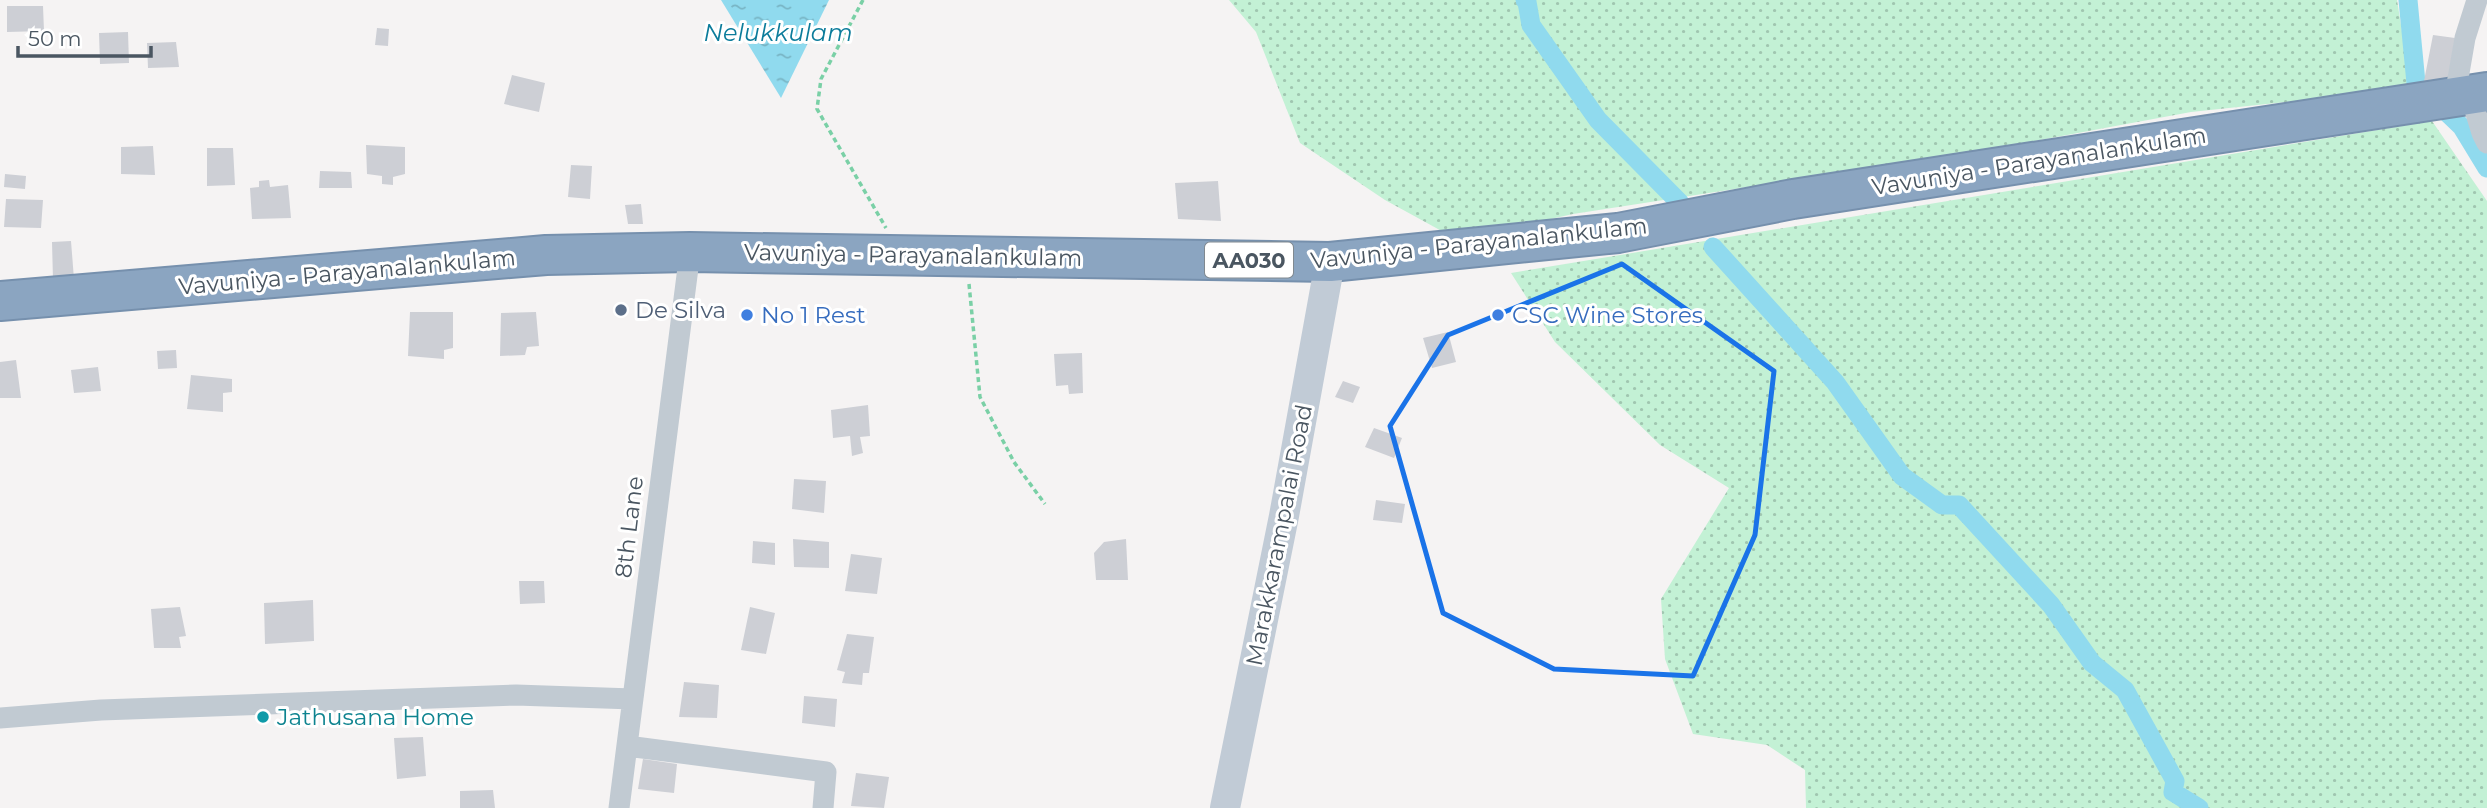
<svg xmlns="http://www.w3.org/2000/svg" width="2487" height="808" font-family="Montserrat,sans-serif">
<defs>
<pattern id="grass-dots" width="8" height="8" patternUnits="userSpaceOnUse" patternTransform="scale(1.75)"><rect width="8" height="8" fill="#c3f1d5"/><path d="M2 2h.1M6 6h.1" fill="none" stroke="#a0c6b0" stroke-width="1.8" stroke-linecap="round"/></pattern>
<pattern id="water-ripples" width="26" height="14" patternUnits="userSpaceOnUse" patternTransform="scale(1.75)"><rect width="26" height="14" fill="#90daee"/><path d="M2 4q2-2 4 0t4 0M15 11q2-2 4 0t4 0" fill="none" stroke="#78b4c4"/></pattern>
</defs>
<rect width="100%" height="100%" fill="#f5f3f3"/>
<path fill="url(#grass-dots)" d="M1229 0H2397L2411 89 2191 112 1981 151 1573 214 1458 240 1385 200 1300 143 1256 32Z
M2432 121 2487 201V808H1806L1805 770 1767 745 1693 734 1665 659 1661 599 1729 488 1660 445 1555 342 1511 273Z"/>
<path fill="url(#water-ripples)" d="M721 0H829L781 98Z"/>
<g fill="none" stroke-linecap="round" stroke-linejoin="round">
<path stroke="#90daee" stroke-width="19" d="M1525 0 1527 2 1531 25 1598 120 1680 203
M2408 0 2416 83 2462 127 2487 168
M1713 247 1835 382 1902 476 1942 505H1959L2051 605 2092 663 2125 690 2175 781 2173 792 2199 808"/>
</g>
<path fill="#cdcfd5" d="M7 6H43L44 31 7 32Z
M377 28 389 29 388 46 375 45Z
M128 32 129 63 100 64 99 33Z
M2433 35 2455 38 2447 85 2424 81Z
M176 42 179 67 148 68 147 43Z
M512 75 545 83 539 112 504 104Z
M366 145 405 147V174L393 177V185L382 184V176L367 174Z
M153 146 155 175 121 174V147Z
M207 148H233L235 185 207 186Z
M571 165 592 166 590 199 568 197Z
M320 171 351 172 352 188H319Z
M5 174 26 176 25 189 4 187Z
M269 180 270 187 288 185 291 218 252 219 250 188 259 187V181Z
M1218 181 1221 221 1178 219 1175 183Z
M6 199 43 200 41 228 4 227Z
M641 204 643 224H628L625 205Z
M71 241 74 279 53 280 52 242Z
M410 312H453V348L444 350V359L408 356Z
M536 312 539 346 527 347 525 355 500 356 501 313Z
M1448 332 1456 362 1432 368 1423 338Z
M176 350 177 368 158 369 157 351Z
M1082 353 1083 393 1069 394 1068 385 1056 386 1054 354Z
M16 360 21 398H0V362Z
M98 367 101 391 74 393 71 370Z
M191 375 232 379V392L223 393V412L187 409Z
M1343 381 1360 387 1353 403 1335 397Z
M868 405 870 436 860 437 863 453 852 456 850 436 833 438 831 410Z
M1374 428 1402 438 1394 458 1365 447Z
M794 479 826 481 824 513 792 509Z
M1376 500 1405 504 1402 523 1373 520Z
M793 539 829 542V568L794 567Z
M1126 539 1128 580H1096L1094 553 1104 542Z
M753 541 775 543V565L752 563Z
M851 554 882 558 877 594 845 591Z
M519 581H544L545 603 520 604Z
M313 600 314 641 265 644 264 603Z
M180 607 186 636 179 637 181 648H154L151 609Z
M750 607 775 613 766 654 741 650Z
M847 634 874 637 869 673H863L862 685 842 683 845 672 837 670Z
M684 682 719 685 717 718 679 717Z
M804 696 837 699 835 727 802 723Z
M423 737 426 776 397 779 394 738Z
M643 759 677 764 674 793 638 789Z
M856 773 889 777 884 808 851 806Z
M493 790 495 808H460V791Z"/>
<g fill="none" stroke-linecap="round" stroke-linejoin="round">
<g stroke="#7690ad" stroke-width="42">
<path id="highway" d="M0 301 546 255 690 252 1330 262 1618 233 1793 199 2487 92"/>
</g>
<path stroke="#7ad0a6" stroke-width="3.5" stroke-dasharray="5 3.5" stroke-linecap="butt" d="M863 0 821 79 817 109 886 228
M969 284 980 397 1014 462 1045 504"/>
<path stroke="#c1cad2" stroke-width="21" d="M2470 94 2482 133 2487 143
M2455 96 2465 38 2477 0
M0 718 101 710 516 695 633 699
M627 746 826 772 823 808
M619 808 690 252"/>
<path stroke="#c1cbd6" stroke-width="30" d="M1225 808 1284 516 1330 262"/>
<use href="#highway" stroke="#8ba5c1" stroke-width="38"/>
</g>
<path fill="none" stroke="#1a73e8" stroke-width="5" stroke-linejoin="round" d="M1622 264 1774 371 1755 535 1693 676 1554 669 1443 613 1390 426 1448 335Z"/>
<circle fill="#5c6f8a" stroke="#fff" stroke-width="2.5" cx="621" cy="310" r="7"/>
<g fill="#3f7fe0" stroke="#fff" stroke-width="2.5">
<circle cx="747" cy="315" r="7"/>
<circle cx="1498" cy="315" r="7"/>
</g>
<circle fill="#0f9aa8" stroke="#fff" stroke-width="2.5" cx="263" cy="717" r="7"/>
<g text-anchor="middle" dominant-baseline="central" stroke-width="6" stroke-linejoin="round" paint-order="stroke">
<rect fill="#fff" stroke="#808990" stroke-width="2" x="1205" y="242.5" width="88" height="35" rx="5"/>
<g font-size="21" font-weight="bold" fill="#4a5661">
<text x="1249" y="260">AA030</text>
</g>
<g font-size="23" fill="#4a5661" stroke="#fff">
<text transform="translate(2039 161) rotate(-9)">Vavuniya - Parayanalankulam</text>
<text transform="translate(1479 243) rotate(-6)">Vavuniya - Parayanalankulam</text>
<text transform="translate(913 255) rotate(1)">Vavuniya - Parayanalankulam</text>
<text transform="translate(347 272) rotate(-5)">Vavuniya - Parayanalankulam</text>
<text transform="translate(629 527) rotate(-83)">8th Lane</text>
<text transform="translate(1279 535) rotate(-79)">Marakkarampalai Road</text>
</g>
<g font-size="23" fill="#4e5e75" stroke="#fff" text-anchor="start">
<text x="635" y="310">De Silva</text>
</g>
<g font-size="23" fill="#366cbe" stroke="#fff" text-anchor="start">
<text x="761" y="315">No 1 Rest</text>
<text x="1512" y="315">CSC Wine Stores</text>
</g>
<g font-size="23" fill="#0d838f" stroke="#fff" text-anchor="start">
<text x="277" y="717">Jathusana Home</text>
</g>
<g font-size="24" font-style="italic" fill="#0c7c9b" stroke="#fff">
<text x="778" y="32">Nelukkulam</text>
</g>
</g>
<path d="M18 46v10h133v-10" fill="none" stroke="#4a5661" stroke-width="3.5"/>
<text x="28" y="46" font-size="21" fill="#4a5661" stroke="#ffffff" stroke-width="5" paint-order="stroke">50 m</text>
</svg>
